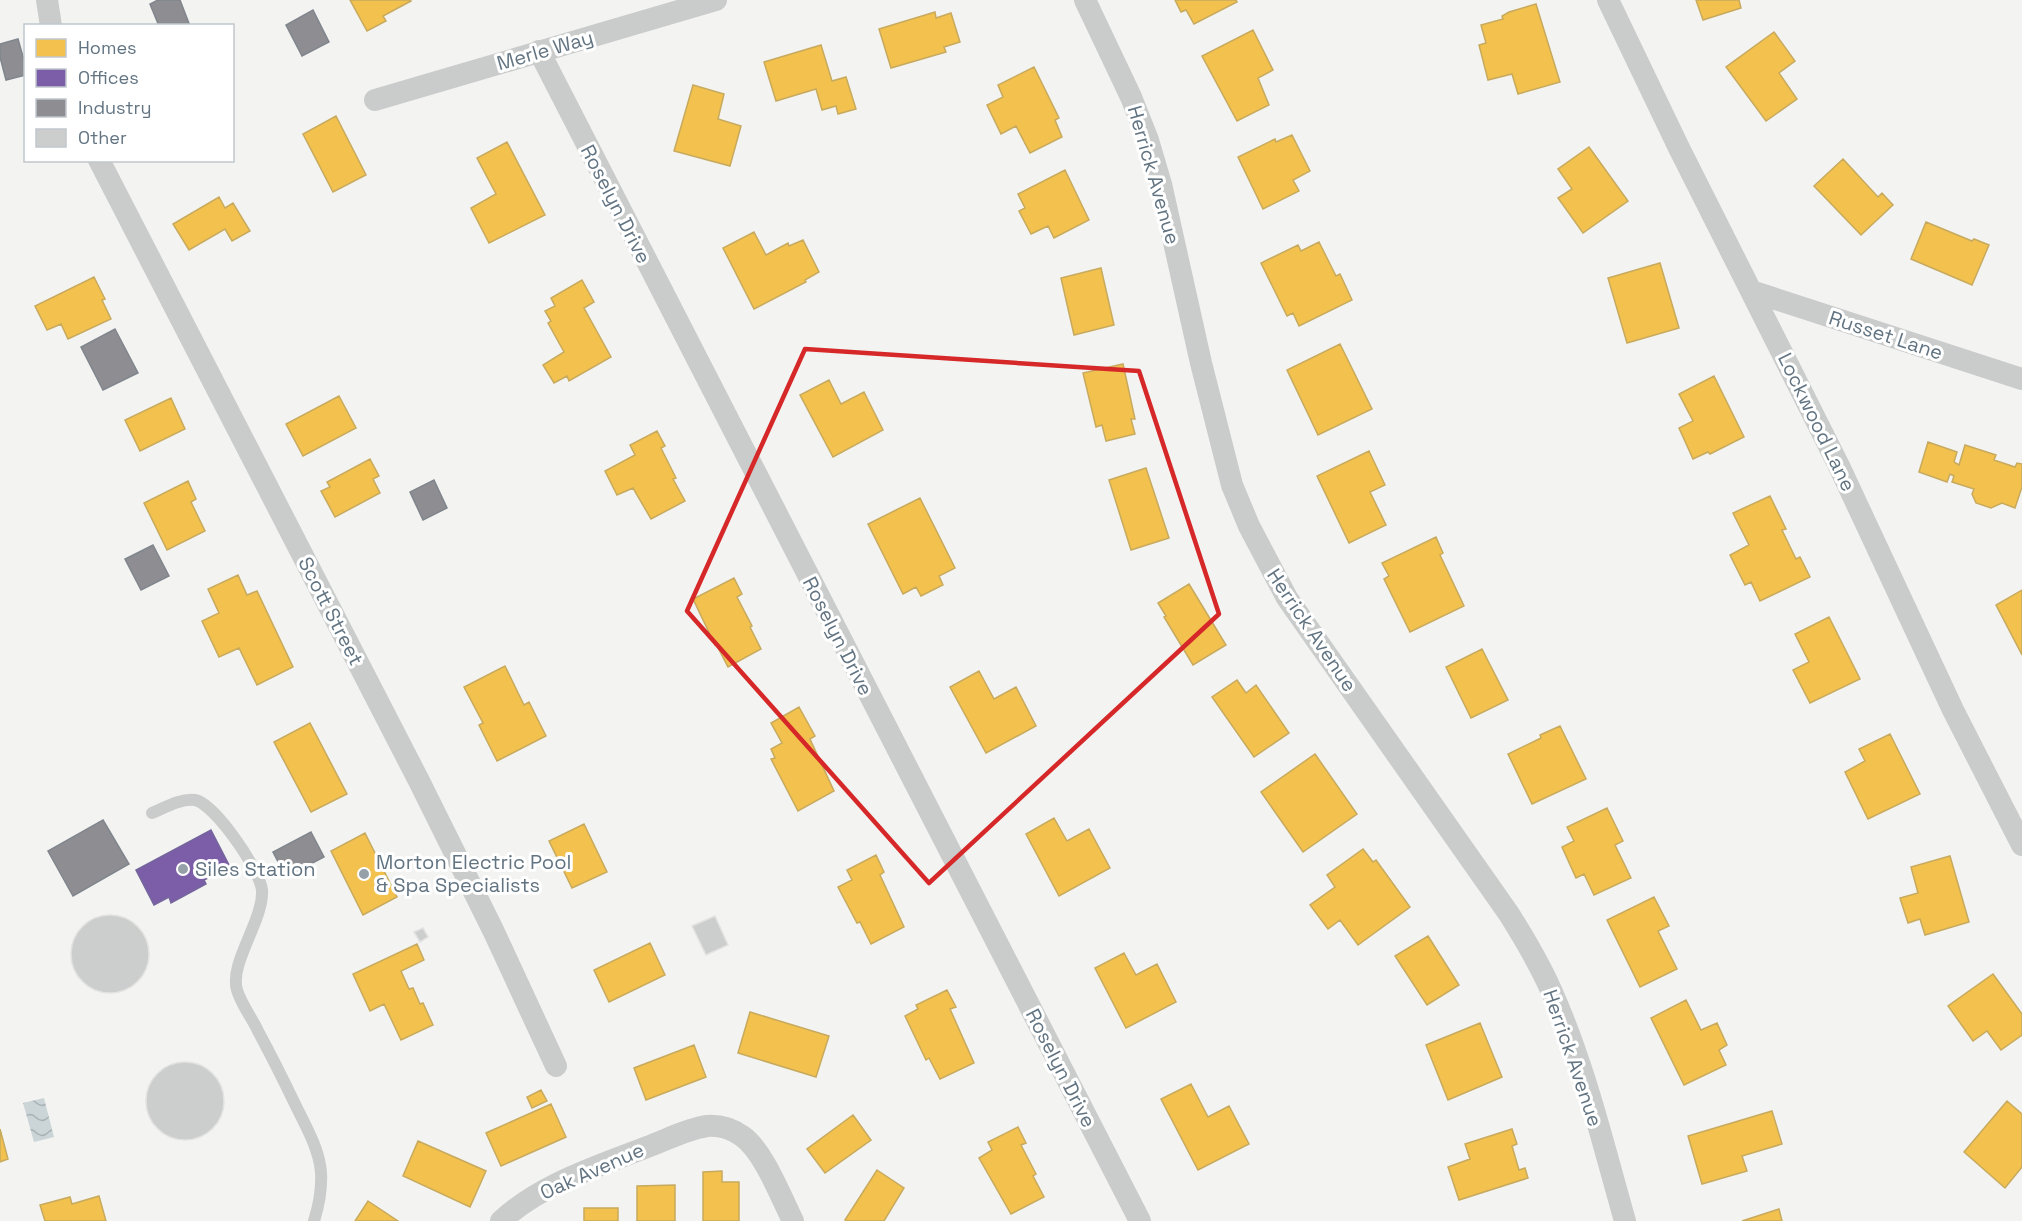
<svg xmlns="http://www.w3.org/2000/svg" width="2022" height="1221" font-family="'Space Grotesk',sans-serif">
<defs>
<pattern id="water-waves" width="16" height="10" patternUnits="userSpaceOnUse" patternTransform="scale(1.5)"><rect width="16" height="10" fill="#cbd4d6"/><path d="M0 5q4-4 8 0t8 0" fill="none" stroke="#a8b1b3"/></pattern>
</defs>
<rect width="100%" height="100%" fill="#f3f3f1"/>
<path fill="url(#water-waves)" d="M44 1098 54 1137 34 1142 23 1103Z"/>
<path fill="#f2c14e" stroke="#c7aa5e" stroke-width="1.5" d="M350 0H410L411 1 383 16 386 21 367 31Z
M1175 0H1236L1237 2 1194 24 1186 10 1181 12Z
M1696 0H1739L1741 8 1703 20Z
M1536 4 1560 82 1518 94 1512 74 1488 80 1479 45 1486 43 1481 25 1503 19 1502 16 1509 12Z
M935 12 936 18 951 13 960 42 944 47 946 52 891 68 879 29Z
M1253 30 1273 70 1258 78 1269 105 1237 121 1202 56Z
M1774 32 1795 61 1779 73 1797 99 1766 121 1726 67Z
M821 45 832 81 846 77 856 109 838 114 836 106 822 110 816 89 776 101 764 62Z
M1034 67 1059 118 1055 120 1062 137 1030 153 1016 126 1001 134 987 105 1003 97 998 85Z
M693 85 724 94 718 119 741 126 730 166 674 151Z
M336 116 366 175 333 192 303 134Z
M1292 135 1310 171 1293 180 1299 191 1263 209 1238 157 1275 139 1276 142Z
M507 142 545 215 489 243 471 208 496 194 477 158Z
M1589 147 1628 201 1583 233 1558 198 1572 189 1558 169Z
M1843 159 1878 197 1882 193 1893 205 1861 235 1814 186Z
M1065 170 1089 220 1054 238 1048 226 1031 234 1019 211 1025 208 1018 194Z
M219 197 225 208 233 203 250 231 232 241 225 229 189 250 173 224Z
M1926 222 1972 241 1974 239 1989 245 1972 285 1911 259Z
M754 232 766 255 788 243 789 246 803 240 819 272 805 280 806 282 754 309 723 248Z
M1319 242 1336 276 1340 274 1352 300 1299 326 1293 313 1287 316 1261 263 1298 245 1301 251Z
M1660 263 1679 328 1627 343 1608 278Z
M1101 268 1114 325 1074 335 1061 278Z
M94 277 105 299 102 300 111 319 68 339 61 324 47 330 35 306Z
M582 280 594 302 584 308 611 357 569 381 567 376 554 383 543 365 564 352 548 323 551 321 545 311 555 306 551 298Z
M1340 344 1372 409 1318 435 1287 370Z
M1123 364 1135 419H1131L1135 434 1106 441 1102 425 1096 427 1083 373Z
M1714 376 1744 437 1710 454 1708 452 1693 459 1679 428 1693 421 1679 394Z
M829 380 841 404 864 392 883 430 833 457 800 395Z
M339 396 356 428 303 456 286 424Z
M171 398 185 429 140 451 125 420Z
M657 431 665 446 661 448 676 478 673 479 685 501 651 519 633 488 617 495 605 471 635 455 630 445Z
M1928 442 1957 452 1954 462 1959 465 1965 445 1996 455 1994 460 2015 467 2017 463 2022 464V487L2015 508 2002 503 1991 508 1976 503 1972 494 1974 489 1952 482 1954 476 1950 474 1947 482 1919 472Z
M1369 451 1385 485 1370 492 1386 525 1349 543 1317 476Z
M370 459 379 476 373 479 380 493 335 517 321 491 330 487 327 482Z
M1146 468 1169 538 1131 550 1109 480Z
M188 481 196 499 191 502 205 531 167 550 144 503Z
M1770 496 1786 529 1782 530 1796 559 1800 557 1810 577 1760 601 1751 582 1745 585 1730 555 1749 545 1733 513Z
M920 498 955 568 939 576 943 585 921 596 916 587 903 594 868 524Z
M1436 537 1443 553 1440 555 1464 606 1410 632 1384 579 1389 576 1382 563Z
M238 575 247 595 257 591 293 667 257 685 239 648 219 657 202 621 219 613 208 589Z
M734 578 742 594 737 597 752 626 750 627 761 649 728 667 716 644 715 645 693 599Z
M1189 584 1226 645 1193 665 1164 617 1166 616 1158 603Z
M2022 590V655L1996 605Z
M1829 617 1860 679 1810 703 1793 670 1809 662 1795 634Z
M1482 649 1508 700 1471 718 1446 667Z
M505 666 524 705 529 702 546 736 497 761 479 725 483 723 464 687Z
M979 671 994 699 1016 687 1036 726 986 753 950 687Z
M1237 680 1246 693 1256 685 1289 733 1254 757 1212 697Z
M799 707 815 736 810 739 834 791 798 811 771 759 775 758 771 749 782 743 771 723Z
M310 723 347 794 311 812 274 742Z
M1560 726 1586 779 1532 804 1508 754 1541 738 1540 735Z
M1890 734 1920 794 1868 819 1845 772 1865 761 1859 749Z
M1315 754 1357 814 1303 852 1261 792Z
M1607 808 1623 841 1615 845 1631 878 1594 895 1584 874 1576 878 1562 847 1574 841 1567 827Z
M1054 818 1067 841 1089 829 1110 868 1059 896 1026 834Z
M584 824 607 872 572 888 549 841Z
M365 833 397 897 363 915 331 851Z
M1363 849 1373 862 1376 860 1410 907 1358 945 1340 920 1328 929 1310 905 1335 887 1327 875Z
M876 855 884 872 880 875 904 927 871 944 860 922 857 923 838 887 852 880 847 870Z
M1950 856 1969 922 1925 935 1920 919 1908 923 1900 898 1918 893 1911 867Z
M1654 897 1669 926 1658 931 1677 969 1640 987 1607 920Z
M1428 936 1459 985 1427 1005 1395 956Z
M650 943 665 975 609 1002 594 970Z
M417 944 424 960 401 971 409 989 413 988 420 1004 423 1003 433 1025 401 1040 384 1004 370 1011 353 974Z
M1124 953 1136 975 1157 964 1176 1002 1126 1028 1095 968Z
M1993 974 2022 1014V1035L2001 1050 1987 1031 1973 1041 1948 1006Z
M947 990 956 1007 950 1009 974 1063 940 1079 929 1058 926 1060 905 1016 918 1009 916 1005Z
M1686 1000 1701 1030 1717 1023 1727 1045 1719 1050 1726 1065 1684 1085 1651 1018Z
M750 1012 829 1036 816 1077 738 1053Z
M1480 1023 1502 1077 1448 1100 1426 1045Z
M694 1045 706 1077 646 1100 634 1068Z
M1191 1084 1208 1117 1229 1106 1249 1144 1198 1170 1161 1099Z
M541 1090 547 1101 532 1108 527 1097Z
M2007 1101 2022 1114V1167L2005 1188 1964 1152Z
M551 1104 566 1137 501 1166 486 1133Z
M1772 1111 1782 1144 1742 1156 1747 1171 1702 1184 1688 1136Z
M853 1115 871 1140 825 1173 807 1149Z
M1018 1127 1026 1143 1021 1145 1036 1174 1033 1176 1044 1197 1011 1214 979 1158 992 1150 988 1142Z
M0 1129 8 1159 0 1162Z
M1512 1129 1517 1144 1512 1146 1519 1170 1525 1168 1528 1178 1459 1200 1448 1167 1470 1159 1465 1144Z
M418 1141 486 1171 470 1207 403 1176Z
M877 1170 904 1188 884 1221H846L845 1220Z
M722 1171V1182H739V1221H703V1172Z
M675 1185V1221H637V1186Z
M99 1196 106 1221H45L40 1205 70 1197 72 1204Z
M368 1201 398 1221H355Z
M584 1208H618V1221H584Z
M1779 1209 1782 1221H1742Z"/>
<path fill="#7b5ea7" stroke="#74659c" stroke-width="1.5" d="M211 830 230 867 204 880 206 884 171 903 169 897 154 905 136 870Z"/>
<path fill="#8d8d92" stroke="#80868d" stroke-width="1.5" d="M158 0H180L190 26H159L150 4Z
M313 10 329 42 302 56 286 25Z
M18 39 26 67V75L6 80 0 57V44Z
M115 329 138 373 103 390 81 347Z
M434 480 447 508 423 520 410 492Z
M153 545 169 576 141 590 125 559Z
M103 820 129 864 73 896 48 851Z
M311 832 324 857 286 877 273 852Z"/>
<path fill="#cccece" stroke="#e2e2e1" stroke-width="1.5" d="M71 954a39 39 0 1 1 78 0a39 39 0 1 1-78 0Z
M715 916 728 945 706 955 692 926Z
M423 928 428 937 420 942 414 932Z
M146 1101a39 39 0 1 1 78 0a39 39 0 1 1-78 0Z"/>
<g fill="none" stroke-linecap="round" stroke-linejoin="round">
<path stroke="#cacccc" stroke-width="12" d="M152 813C164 808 181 798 195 800 215 804 260 870 262 890 264 920 229 963 237 990 241 1004 252 1018 258 1031 271 1055 283 1079 295 1104 305 1125 319 1148 321 1172 322 1188 319 1205 314 1221"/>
<path stroke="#cacccc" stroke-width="22" d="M47 0 51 26
M1085 0 1131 97 1148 140 1161 184 1201 363 1232 485 1249 526 1287 598 1509 914C1524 938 1539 963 1551 990 1584 1063 1603 1144 1625 1221
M1608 0 1679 148 1839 466 1953 710 2022 845
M539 51 1140 1221
M375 100 716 0
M99 160 419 781 493 930 556 1066
M1751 291 2022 379
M501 1221C541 1184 596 1167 647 1147 666 1140 687 1129 707 1126 719 1125 732 1129 742 1136 763 1150 781 1197 793 1221"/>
</g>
<path fill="none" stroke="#d62828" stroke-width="4.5" stroke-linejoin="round" d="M805 349 1139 371 1219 614 929 883 687 611Z"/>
<g fill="#95a0a9" stroke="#fff" stroke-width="2">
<circle cx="183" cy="869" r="6"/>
<circle cx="364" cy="874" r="6"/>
</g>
<g text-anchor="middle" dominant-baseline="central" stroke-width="6" stroke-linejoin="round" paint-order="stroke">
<g font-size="20" fill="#627482" stroke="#fff">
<text transform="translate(545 50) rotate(-16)">Merle Way</text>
<text transform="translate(1154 175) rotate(74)">Herrick Avenue</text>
<text transform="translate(616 204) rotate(63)">Roselyn Drive</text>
<text transform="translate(1886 335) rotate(18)">Russet Lane</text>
<text transform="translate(1817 422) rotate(64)">Lockwood Lane</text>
<text transform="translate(331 611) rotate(63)">Scott Street</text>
<text transform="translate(1312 630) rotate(56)">Herrick Avenue</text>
<text transform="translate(838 636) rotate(63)">Roselyn Drive</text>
<text transform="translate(1573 1058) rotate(71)">Herrick Avenue</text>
<text transform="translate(1061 1068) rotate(63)">Roselyn Drive</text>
<text transform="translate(592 1171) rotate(-24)">Oak Avenue</text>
</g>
<g font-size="20" fill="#627482" stroke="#fff" text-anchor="start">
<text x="376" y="862">Morton Electric Pool<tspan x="376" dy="23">&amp; Spa Specialists</tspan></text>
<text x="195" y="869">Siles Station</text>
</g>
</g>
<rect x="24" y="24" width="210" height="138" fill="#ffffff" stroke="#c0c7cd" stroke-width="1.5"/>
<rect x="36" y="39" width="30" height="18" fill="#f2c14e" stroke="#c0c7cd" stroke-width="1.5"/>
<text x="78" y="54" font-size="18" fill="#627482">Homes</text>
<rect x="36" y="69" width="30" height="18" fill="#7b5ea7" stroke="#c0c7cd" stroke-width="1.5"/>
<text x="78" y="84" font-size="18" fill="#627482">Offices</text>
<rect x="36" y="99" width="30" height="18" fill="#8d8d92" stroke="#c0c7cd" stroke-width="1.5"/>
<text x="78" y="114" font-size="18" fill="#627482">Industry</text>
<rect x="36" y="129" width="30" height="18" fill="#cccece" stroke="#c0c7cd" stroke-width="1.5"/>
<text x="78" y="144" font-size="18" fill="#627482">Other</text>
</svg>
